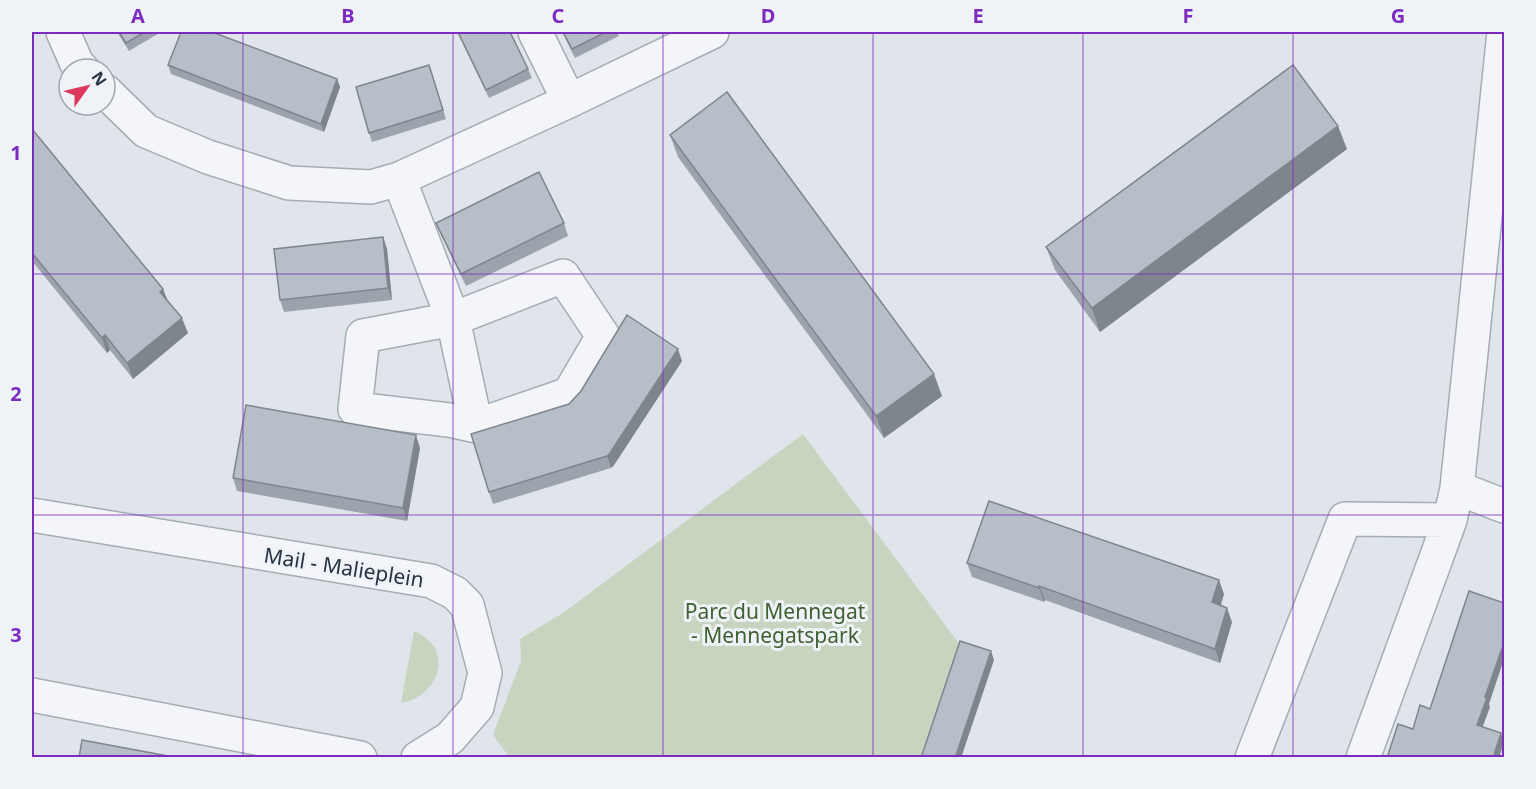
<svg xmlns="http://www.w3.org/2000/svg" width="1536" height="789" font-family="'Noto Sans',sans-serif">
<rect width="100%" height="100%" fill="#dfe5ea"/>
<path fill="#c7d5c0" d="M803 434 963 649 927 757 510 758 493 735 521 661 520 639 563 613Z
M414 631C454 646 442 696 401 703Z"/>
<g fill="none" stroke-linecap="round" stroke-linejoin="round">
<g stroke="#a4acb5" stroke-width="36">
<path id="minor" d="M63 32 77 64 82 69
M535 32 569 101
M105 91 146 131 208 157 289 183 371 187 399 179 569 101 712 32
M399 179 453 319 476 426
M563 276 603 336 569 394 476 426 449 420 355 409 363 336 453 319Z
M1457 488 1504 506
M32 515 431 581 455 593 467 605 485 673 477 707 450 738 418 758
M32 695 360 758
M1252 758 1345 519 1450 520
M1363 758 1450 520 1457 488 1504 32"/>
</g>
<use href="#minor" stroke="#f3f5f8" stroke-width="33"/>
</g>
<path fill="#9da3ac" d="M117 32H161L129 51Z
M457 32H510L528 69 532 78 489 98Z
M562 32H617L619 36 575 58Z
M168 65 337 79 340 87 324 132 171 74Z
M432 73 446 119 372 142 369 133Z
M32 129 163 289 167 300 188 333 133 379 110 350 107 353 32 261Z
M670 135 942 396 884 438 678 157Z
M1347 149 1100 332 1055 270 1046 247Z
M436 223H564L568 236 466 286 441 235Z
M383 237 387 249 392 300 284 312 280 300Z
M682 361 614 465 611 468 493 504 489 492 569 404Z
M420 448 407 521 237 491 233 478Z
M967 563 1224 594 1221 605 1232 622 1220 663 1045 600 1044 602 972 577Z"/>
<path fill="#7f858c" d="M337 79 340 87 324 132 321 124Z
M1338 126 1347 149 1100 332 1092 308Z
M383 237 387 249 392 300 388 288Z
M163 289 169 304 160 292Z
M182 318 188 333 133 379 127 363Z
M105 335 110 350 107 353 102 338Z
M678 349 682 361 614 465 611 468 607 456Z
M934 374 942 396 884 438 876 416Z
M416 435 420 448 407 521 403 508Z
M1219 580 1224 594 1217 616 1212 602Z
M1039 586 1045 600 1044 602 1039 588Z
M1227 608 1232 622 1220 663 1215 649Z
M1502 648 1504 654V659L1489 704 1490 707 1480 734 1477 725 1485 697Z
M991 651 994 660 961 758H955Z
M1501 733 1504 742 1499 758H1493Z"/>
<path fill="#b6bec8" stroke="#7f858c" stroke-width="1.5" d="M119 32H145L126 43Z
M181 32H212L337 79 321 124 168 65Z
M458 32H510L528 69 486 90Z
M563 32H606L572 49Z
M429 65 443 110 369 133 356 87Z
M1293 65 1338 126 1092 308 1046 247Z
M727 92 934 374 876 416 670 135Z
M32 129 163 289 160 292 182 318 127 363 105 335 102 338 32 253Z
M539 172 564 223 461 274 436 223Z
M383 237 388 288 280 300 274 249Z
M627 315 678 349 610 453 607 456 489 492 471 434 569 404 581 391Z
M246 405 416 435 403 508 233 478Z
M989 501 1219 580 1212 602 1227 608 1215 649 1039 586V588L967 563Z
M1469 591 1504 603V649L1502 648 1485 697 1487 698 1477 725 1501 733 1493 758H1387L1398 724 1413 729 1420 705 1430 709Z
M960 641 991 651 955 758H921Z
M82 740 179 758H79Z"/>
<path fill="none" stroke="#7b2cbf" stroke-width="1.5" stroke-opacity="0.55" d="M243 32V758M453 32V758M663 32V758M873 32V758M1083 32V758M1293 32V758M32 274H1504M32 515H1504"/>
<g text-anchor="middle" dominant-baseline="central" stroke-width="6" stroke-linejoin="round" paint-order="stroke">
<g font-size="21" fill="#263343" stroke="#eff3f7">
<text transform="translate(344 567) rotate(9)">Mail - Malieplein</text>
</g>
<g font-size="21" fill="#3f6132" stroke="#eff3f7">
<text x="775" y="611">Parc du Mennegat<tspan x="775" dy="24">- Mennegatspark</tspan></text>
</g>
</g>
<rect width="1536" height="789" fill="none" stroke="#eff3f7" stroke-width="66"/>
<g transform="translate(87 87) rotate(56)"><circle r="28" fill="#eff3f7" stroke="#9fa6af" stroke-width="1.5"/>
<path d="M0-4.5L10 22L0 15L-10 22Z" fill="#dd375e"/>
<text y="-9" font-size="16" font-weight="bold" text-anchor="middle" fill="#263343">N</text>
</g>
<rect x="33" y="33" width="1470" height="723" fill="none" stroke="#7b2cbf" stroke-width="2"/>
<g font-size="20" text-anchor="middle" font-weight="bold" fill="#7b2cbf">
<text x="138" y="23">A</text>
<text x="348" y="23">B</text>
<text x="558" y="23">C</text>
<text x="768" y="23">D</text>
<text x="978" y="23">E</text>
<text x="1188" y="23">F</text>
<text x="1398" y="23">G</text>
<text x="16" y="160">1</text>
<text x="16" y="401">2</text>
<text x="16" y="642">3</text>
</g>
</svg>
